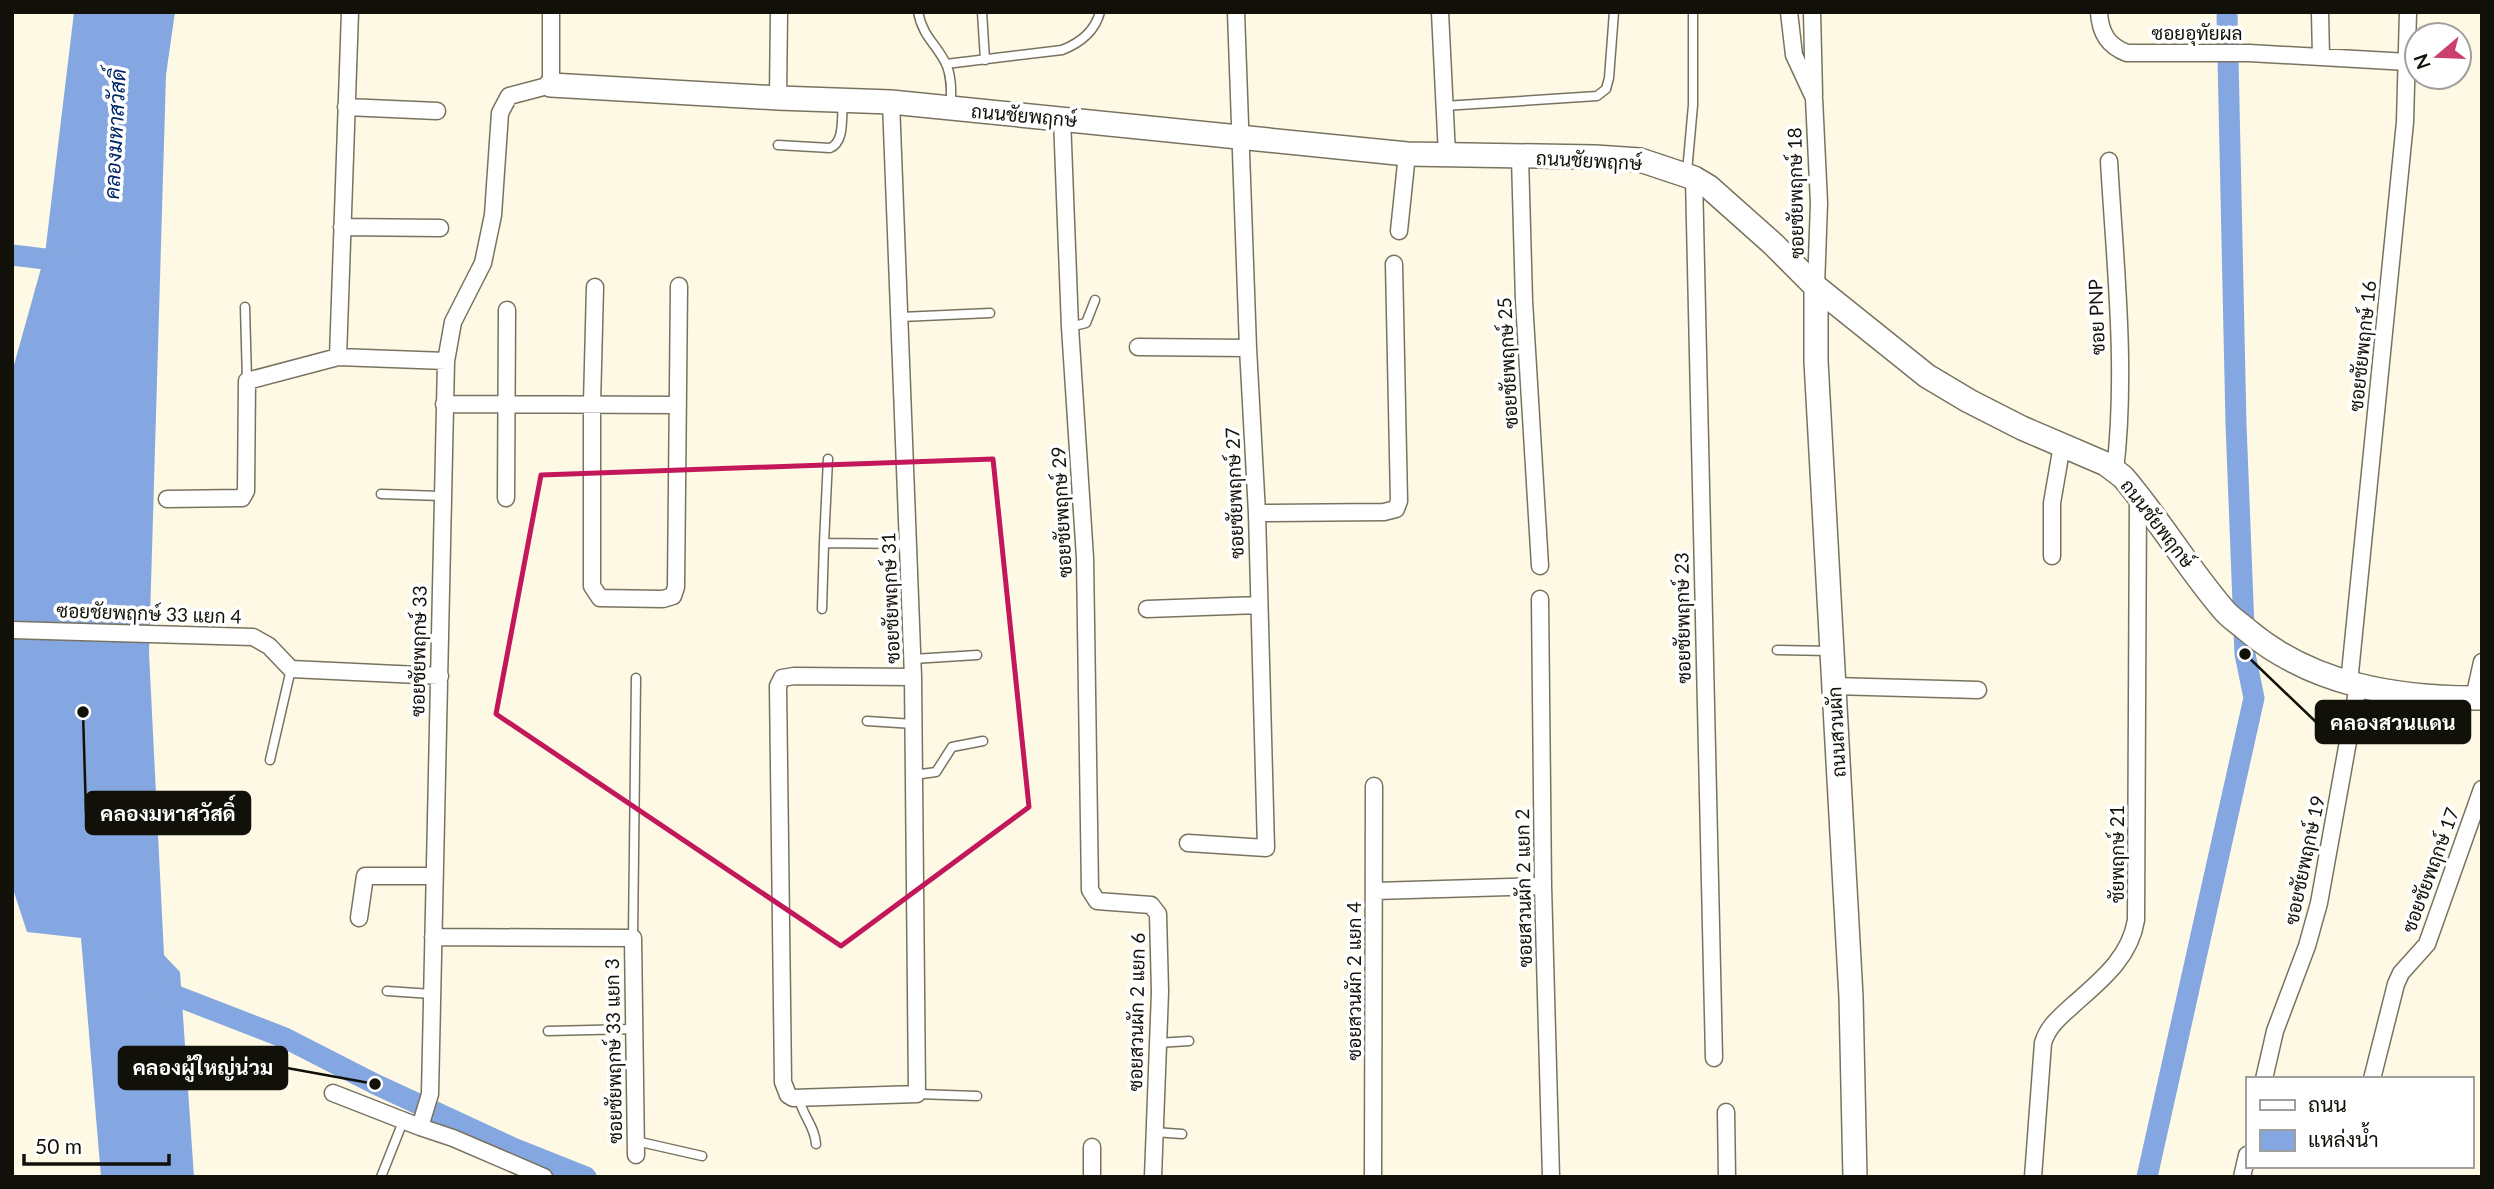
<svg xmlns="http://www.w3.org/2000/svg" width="2494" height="1189" font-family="Lato,Sarabun,sans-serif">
<rect width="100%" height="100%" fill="#fef9e4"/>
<path fill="#85a7e1" d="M74 12H175L166 75 149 653 164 955 180 972 194 1177H101L81 938 27 932 12 886V372L45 254Z"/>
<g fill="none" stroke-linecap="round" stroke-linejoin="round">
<path stroke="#85a7e1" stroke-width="21" d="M12 255 70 262
M156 988 285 1038 375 1084 513 1148 586 1177
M2147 1177 2254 698 2245 654 2236 424 2227 12"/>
<g stroke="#787360" stroke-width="11">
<path id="lane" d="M918 12C923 38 938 45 947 66 952 79 951 92 951 105
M982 12 985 60
M946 64 1062 50C1080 43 1095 31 1100 12
M1444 106 1597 96 1606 89 1609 78 1614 12
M778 145 830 148C845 142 841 118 843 104
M1687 172 1693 105V12
M245 307 247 381
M901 317 990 313
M1070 327 1086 323 1095 300
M828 459 824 543 909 544
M381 494 441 496
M822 609 824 543
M1777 650 1829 651
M913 659 977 655
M867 721 914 724
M270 760 291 669
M914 775 936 772 952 747 983 741
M633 938 636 678
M387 991 432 994
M548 1031 634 1029
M1158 1043 1189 1041
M917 1094 977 1096
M799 1099C803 1116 815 1127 816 1144
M1154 1132 1182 1134
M636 1141 702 1156
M381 1177 404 1119"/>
</g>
<g stroke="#787360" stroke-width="19">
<path id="street" d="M1440 12 1447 155
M1789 12 1794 55 1814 98 1819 203 1816 287
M1812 12 1814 95
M2099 12C2100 33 2108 46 2127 53H2249L2408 62
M2320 12 2321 57
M778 98 779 12
M891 102 913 677 917 1094 793 1098 788 1095 783 1082 778 686 782 678 794 676 913 677
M346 107 437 111
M1062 118 1070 327 1085 558 1090 890 1097 901 1151 905 1158 914 1160 992 1153 1177
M1520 157 1524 301 1540 566
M2109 161C2115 264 2127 369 2115 471
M1694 178 1714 1058
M342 227 440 228
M1399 231 1407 154
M595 287 592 404V586L600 598 663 599 673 596 676 587 679 286
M1138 347 1248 348
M338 357 350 12
M444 404 678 405
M506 498 507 310
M167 499 242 498 246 491 247 381 338 357 446 361
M1257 513 1384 512 1396 509 1399 501 1394 264
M2052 556V503L2062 445
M1540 599 1543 886 1551 1177
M1147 609 1259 605
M12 630 253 637 269 646 291 669 440 676
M2349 683 2405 122 2408 12
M1833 686 1978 690
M2474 698 2482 662
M1188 843 1266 848 1257 513 1248 348 1236 12
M1375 891 1543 886
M359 918 365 876H434
M433 937 633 938 636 1155
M2264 1079 2275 1031 2307 946 2319 903 2358 686
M2372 1079 2396 984 2401 973 2427 944 2482 789
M333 1093 420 1127
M1726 1112 1727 1177
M544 1177 453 1138 420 1127 430 1094 446 361 453 322 483 263 493 215 500 113 509 96 551 85V12
M1092 1177V1147
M1373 1177 1374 786
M2033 1177 2043 1043C2048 1026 2060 1017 2073 1005 2100 981 2130 958 2136 920L2138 495
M2242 1177 2247 1155"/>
</g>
<g stroke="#787360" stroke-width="26">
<path id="secondary" d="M551 85 778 98 891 102 1407 154 1595 157 1640 160 1694 178 1709 187 1773 244 1816 287 1927 376 1969 401 2022 428 2106 464 2123 477C2159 519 2187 567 2223 609 2229 617 2239 623 2247 630 2312 685 2398 699 2482 698
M1816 287V361L1851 997 1855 1177"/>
</g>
<use href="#lane" stroke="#fff" stroke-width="8"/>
<use href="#street" stroke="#fff" stroke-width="16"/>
<use href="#secondary" stroke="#fff" stroke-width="23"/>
</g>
<path fill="none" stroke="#c2185b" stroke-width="5" stroke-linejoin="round" d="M993 459 1029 807 841 946 496 714 541 475Z"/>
<g text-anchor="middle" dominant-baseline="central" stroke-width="7" stroke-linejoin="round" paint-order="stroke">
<g font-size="19" fill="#111009" stroke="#fff">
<text x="2197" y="32">ซอยอุทัยผล</text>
<text transform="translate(1024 115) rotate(5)">ถนนชัยพฤกษ์</text>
<text transform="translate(1589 160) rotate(3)">ถนนชัยพฤกษ์</text>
<text transform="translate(1795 193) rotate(-91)">ซอยชัยพฤกษ์ 18</text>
<text transform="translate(2096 317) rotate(-92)">ซอย PNP</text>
<text transform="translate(2362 346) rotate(-84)">ซอยชัยพฤกษ์ 16</text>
<text transform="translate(1507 363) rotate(-93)">ซอยชัยพฤกษ์ 25</text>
<text transform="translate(1234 493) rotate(-92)">ซอยชัยพฤกษ์ 27</text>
<text transform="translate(1061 512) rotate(-93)">ซอยชัยพฤกษ์ 29</text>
<text transform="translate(2158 523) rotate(52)">ถนนชัยพฤกษ์</text>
<text transform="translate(890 598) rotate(-92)">ซอยชัยพฤกษ์ 31</text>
<text transform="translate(149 613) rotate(2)">ซอยชัยพฤกษ์ 33 แยก 4</text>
<text transform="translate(1682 618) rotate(-91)">ซอยชัยพฤกษ์ 23</text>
<text transform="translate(418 651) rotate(-89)">ซอยชัยพฤกษ์ 33</text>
<text transform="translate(1836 732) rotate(-93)">ถนนสวนผัก</text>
<text transform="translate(2116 854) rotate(-90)">ชัยพฤกษ์ 21</text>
<text transform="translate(2304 860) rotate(-78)">ซอยชัยพฤกษ์ 19</text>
<text transform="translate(2430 870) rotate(-70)">ซอยชัยพฤกษ์ 17</text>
<text transform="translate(1523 888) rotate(-91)">ซอยสวนผัก 2 แยก 2</text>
<text transform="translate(1353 981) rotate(-90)">ซอยสวนผัก 2 แยก 4</text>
<text transform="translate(1136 1012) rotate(-89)">ซอยสวนผัก 2 แยก 6</text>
<text transform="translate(613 1051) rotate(-91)">ซอยชัยพฤกษ์ 33 แยก 3</text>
</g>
<g font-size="21" font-style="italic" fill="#012769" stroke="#fff">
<text transform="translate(114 134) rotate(-87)">คลองมหาสวัสดิ์</text>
</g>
</g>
<path fill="none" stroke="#111009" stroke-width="2.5" d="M2245 654L2316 722M83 712L86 813M375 1084L287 1068"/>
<g fill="#111009" stroke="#fff" stroke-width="2.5">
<circle cx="2245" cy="654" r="7"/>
<circle cx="83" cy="712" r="7"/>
<circle cx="375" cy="1084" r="7"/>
</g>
<g fill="#111009" stroke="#111009" stroke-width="2.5">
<rect x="2316" y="701" width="154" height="42" rx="7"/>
<rect x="86" y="792" width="164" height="42" rx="7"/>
<rect x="119" y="1047" width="168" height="42" rx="7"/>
</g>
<g font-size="21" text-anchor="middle" font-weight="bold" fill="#fff">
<text x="2393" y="730">คลองสวนแดน</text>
<text x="168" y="821">คลองมหาสวัสดิ์</text>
<text x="203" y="1075">คลองผู้ใหญ่น่วม</text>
</g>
<rect width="2494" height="1189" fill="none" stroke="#111009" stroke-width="28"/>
<rect x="2246" y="1077" width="228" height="91" fill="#ffffff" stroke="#a09f9d" stroke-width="2"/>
<rect x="2260" y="1100" width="35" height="10" fill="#ffffff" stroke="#a09f9d" stroke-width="2"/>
<text x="2308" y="1112" font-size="21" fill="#111009">ถนน</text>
<rect x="2260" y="1130" width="35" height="21" fill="#85a7e1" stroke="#a09f9d" stroke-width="2"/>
<text x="2308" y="1147" font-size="21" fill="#111009">แหล่งน้ำ</text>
<g transform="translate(2438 56) rotate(251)"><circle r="33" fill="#ffffff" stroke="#a09f9d" stroke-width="2"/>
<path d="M0-5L12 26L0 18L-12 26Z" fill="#ca3e70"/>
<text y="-10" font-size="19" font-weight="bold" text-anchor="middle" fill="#111009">N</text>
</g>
<path d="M24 1154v10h145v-10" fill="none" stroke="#111009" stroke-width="3.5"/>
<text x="35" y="1154" font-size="21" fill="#111009" stroke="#ffffff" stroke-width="5" paint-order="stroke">50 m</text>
</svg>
